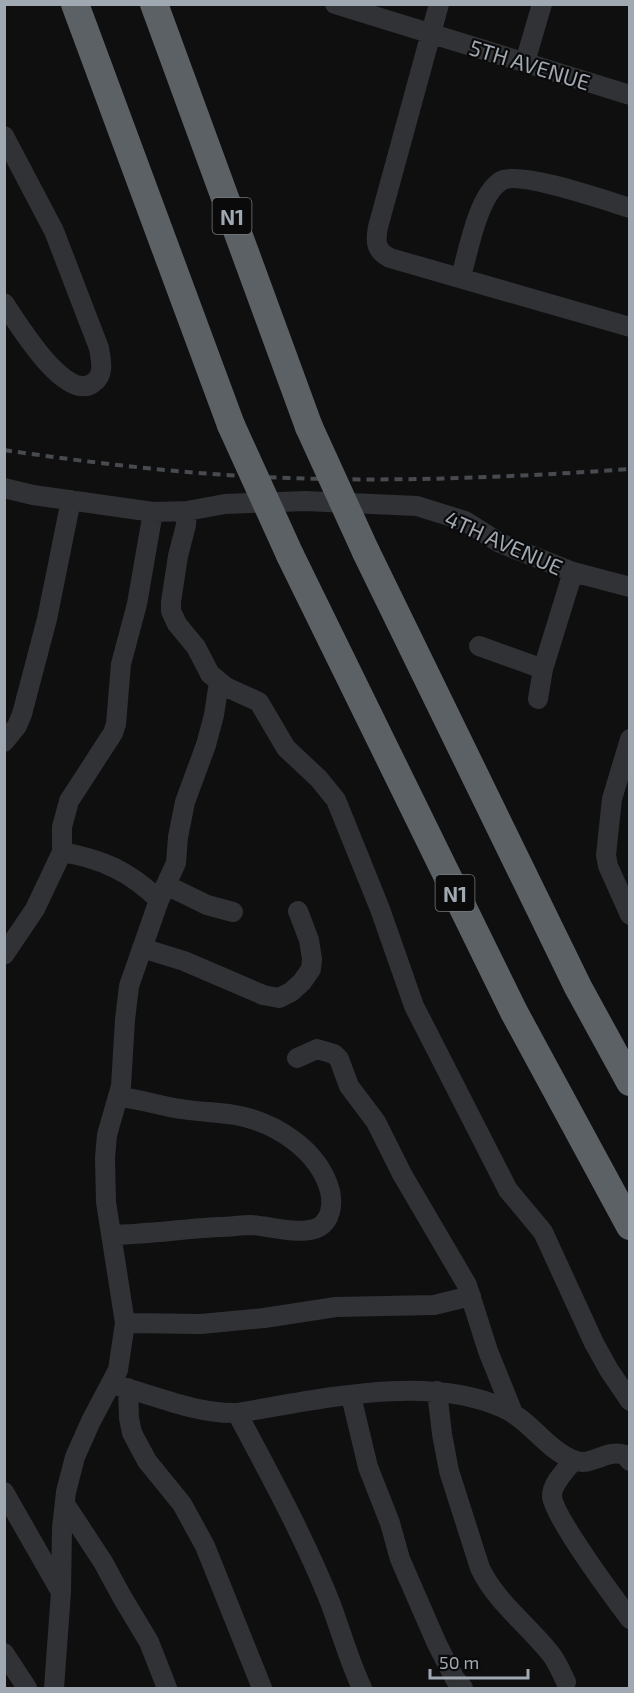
<svg xmlns="http://www.w3.org/2000/svg" width="634" height="1693" font-family="'Exo 2',sans-serif">
<rect width="100%" height="100%" fill="#0f0f10"/>
<g fill="none" stroke-linecap="round" stroke-linejoin="round">
<path stroke="#303235" stroke-width="20" d="M335 4 630 95
M439 4 378 227C375 242 376 251 390 258L630 327
M525 62 542 4
M4 136 54 231 99 348C101 361 105 375 93 383 65 403 17 322 4 303
M461 277C468 252 478 195 501 181 518 170 607 201 630 208
M4 488 33 495 153 512 187 511 225 504 305 501 417 506 465 521 500 543 573 572 630 587
M187 511 186 525 178 556 171 602V611L177 624 196 647 210 674 226 687 259 702 286 748 319 779 336 800 380 909 414 1006 508 1190 543 1232 594 1343 609 1370 630 1401
M479 646 543 669
M538 699 543 669 573 572
M630 739 612 799 606 855 608 866 630 915
M4 742 17 726 22 714 47 619 71 500
M62 852V827L69 801 113 733 116 724 121 664 137 604 153 512
M166 885 207 905 233 912
M142 948 184 961 263 995 279 998 291 992 302 982 311 969 312 959 309 940 298 911
M4 955 35 909 62 852C102 859 129 871 159 900
M297 1058 317 1049 334 1054 339 1059 349 1086 376 1122 402 1174 467 1285 488 1351 513 1413
M111 1235C147 1234 183 1229 219 1227 230 1227 241 1225 251 1225 270 1226 303 1236 319 1227 331 1220 333 1204 330 1191 319 1150 275 1122 235 1115 217 1112 199 1112 181 1109 160 1106 140 1099 119 1097
M125 1323 201 1324 264 1318 336 1307 434 1305 471 1296
M111 1384C153 1394 193 1414 237 1413 318 1400 426 1373 503 1408 530 1420 546 1449 573 1460 592 1468 606 1448 625 1455L630 1461
M128 1388 129 1418 132 1433 147 1461 182 1504 205 1546 262 1688
M437 1391 442 1434 449 1471 480 1568C496 1602 527 1624 550 1653 557 1661 561 1672 566 1682
M351 1396 368 1467 390 1523 400 1559 437 1644 455 1679 463 1688
M237 1413C270 1475 304 1537 330 1602 341 1631 349 1661 362 1688
M574 1460C566 1470 552 1483 552 1496 553 1516 615 1599 630 1619
M4 1492 61 1592 54 1688
M65 1504 103 1562 122 1597 149 1642 167 1688
M61 1592 62 1528 66 1492 75 1457 91 1421 118 1370 125 1323 106 1202 105 1158 107 1135 121 1086 125 1020 129 986 159 900 176 863 178 837 185 802 206 745 214 715 219 682
M4 1653 27 1688"/>
<path stroke="#5c6166" stroke-width="28" d="M75 4 231 425
M154 4 309 427
M366 552 578 987 630 1082
M290 555 514 1012 630 1226"/>
<path stroke="#474a4e" stroke-width="4" stroke-dasharray="8 6" stroke-linecap="butt" d="M4 450C99 464 194 475 289 478 403 482 516 477 630 469"/>
<path stroke="#5c6166" stroke-width="28" d="M231 425 290 555
M309 427 366 552"/>
</g>
<g text-anchor="middle" dominant-baseline="central" stroke-width="4.5" stroke-linejoin="round" paint-order="stroke">
<g fill="#0a0a0b" stroke="#73797f" stroke-width="1.5">
<rect x="212.5" y="198" width="39" height="36" rx="4.5"/>
<rect x="435.5" y="875" width="39" height="36" rx="4.5"/>
</g>
<g font-size="21" font-weight="bold" fill="#a0a8b1">
<text x="232" y="216">N1</text>
<text x="455" y="893">N1</text>
</g>
<g font-size="22" fill="#a0a8b1" stroke="#0a0a0b">
<text transform="translate(530 64) rotate(17)">5TH AVENUE</text>
<text transform="translate(504 542) rotate(24)">4TH AVENUE</text>
</g>
</g>
<rect width="634" height="1693" fill="none" stroke="#a0a8b1" stroke-width="12"/>
<path d="M430 1669v9h98v-9" fill="none" stroke="#a0a8b1" stroke-width="3"/>
<text x="439" y="1669" font-size="18" fill="#a0a8b1" stroke="#0a0a0b" stroke-width="4.5" paint-order="stroke">50 m</text>
</svg>
